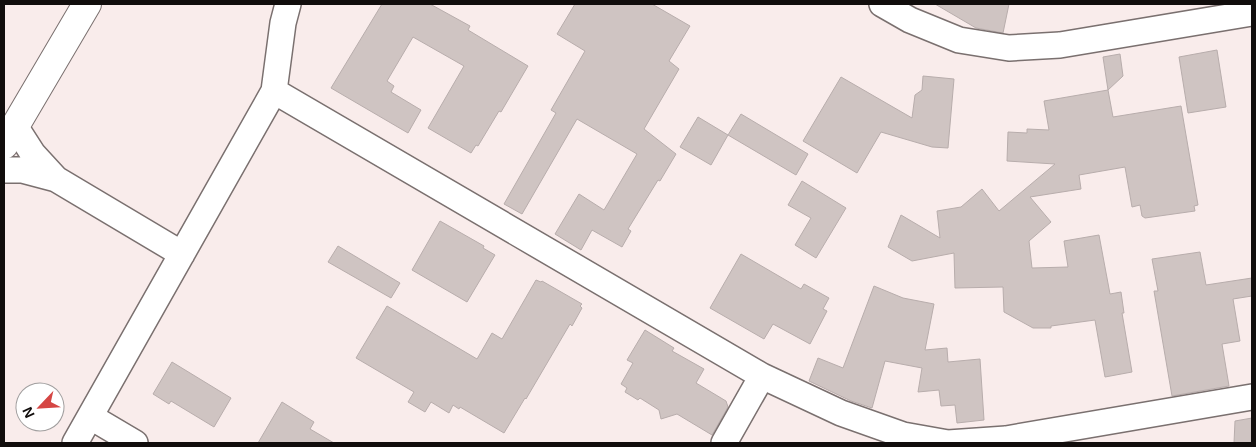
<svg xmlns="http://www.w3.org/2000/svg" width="1256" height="447" font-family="Arial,sans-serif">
<rect width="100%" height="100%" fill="#f9eceb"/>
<path fill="#cfc4c2" stroke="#b8adac" d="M382 4H430L470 26 468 30 528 66 501 112 499 111 478 146 476 145 471 153 428 128 464 66 413 37 387 81 394 86 391 92 421 110 408 133 331 88Z
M575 4H652L690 26 669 61 679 69 644 129 676 154 660 181 658 180 628 229 631 231 622 247 592 230 581 250 555 234 579 194 604 210 637 154 577 119 522 214 504 204 556 113 551 110 585 51 557 34Z
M935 4H1009L1003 33 976 28Z
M1217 50 1226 107 1188 113 1179 57Z
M1120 54 1123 76 1108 90 1103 57Z
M923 76 954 79 948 148 932 147 881 132 857 173 803 141 841 77 912 118 915 95 922 90Z
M1108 90 1113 117 1181 106 1198 205 1194 206 1195 211 1145 218 1142 216 1140 205 1132 207 1125 167 1079 175 1081 189 1030 197 1051 222 1029 241 1032 268 1068 267 1064 241 1099 235 1110 294 1121 292 1124 313H1122L1132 372 1105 377 1095 320 1051 326V328H1033L1004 312 1003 287 955 288 954 253 912 261 888 247 901 215 940 238 937 211 961 207 982 189 999 211 1055 164 1007 161 1008 132 1027 133V129L1049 130 1044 101Z
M741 114 808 154 796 175 728 135Z
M698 117 728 135 711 165 680 147Z
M802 181 846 208 816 258 795 245 811 218 788 205Z
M440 221 484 246 483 248 495 255 467 302 412 270Z
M338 246 400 283 391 298 328 262Z
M1200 252 1206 285 1252 278V296L1233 299 1240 341 1222 344 1229 386 1172 396 1154 291H1158L1152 259Z
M741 254 801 289 804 284 829 298 823 309 827 311 810 344 773 324 764 339 710 308Z
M536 280 541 282 542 281 582 304 580 306 582 308 572 326 570 324 526 399 525 398 504 433 460 407 459 409 453 405 449 413 431 402 425 412 408 402 414 392 356 358 387 306 477 359 492 333 502 339Z
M874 286 903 298 934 304 925 350 947 348 948 362 980 359 984 420 957 423 955 405 941 406 939 390 918 392 922 368 885 361 872 408 851 401 809 381 818 358 843 368Z
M645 330 674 348 672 351 704 369 696 383 726 401 728 407 712 435 677 414 661 419 659 410 640 398 638 400 625 392 627 388 621 384 633 363 627 360Z
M172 362 231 398 214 427 171 401 169 404 153 394Z
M282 402 314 422 310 429 334 443H258Z
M1252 418V443H1234L1235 421Z"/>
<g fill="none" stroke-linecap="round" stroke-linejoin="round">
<g stroke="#7a706f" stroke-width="28">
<path id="minor" d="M882 4 910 20 959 40 1009 48 1060 45 1252 13
M274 91 762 376 841 413 903 435 948 443 1006 439 1252 397
M15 126 33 154 56 179 182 254
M4 170H22L56 179
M91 417 135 443
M75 443 274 91 283 23 288 4
M724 443 762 376"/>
</g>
<g stroke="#7a706f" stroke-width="30">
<path id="secondary" d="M4 145 87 4"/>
</g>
<use href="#minor" stroke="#fff" stroke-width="25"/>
<use href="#secondary" stroke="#fff" stroke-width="28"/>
</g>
<rect width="1256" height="447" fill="none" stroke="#110d0c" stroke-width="10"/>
<g transform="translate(40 407) rotate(245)"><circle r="24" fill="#ffffff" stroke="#a09e9e"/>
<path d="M0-4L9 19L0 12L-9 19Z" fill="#d54644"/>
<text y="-8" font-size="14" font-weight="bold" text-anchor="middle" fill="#110d0c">N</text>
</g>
</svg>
